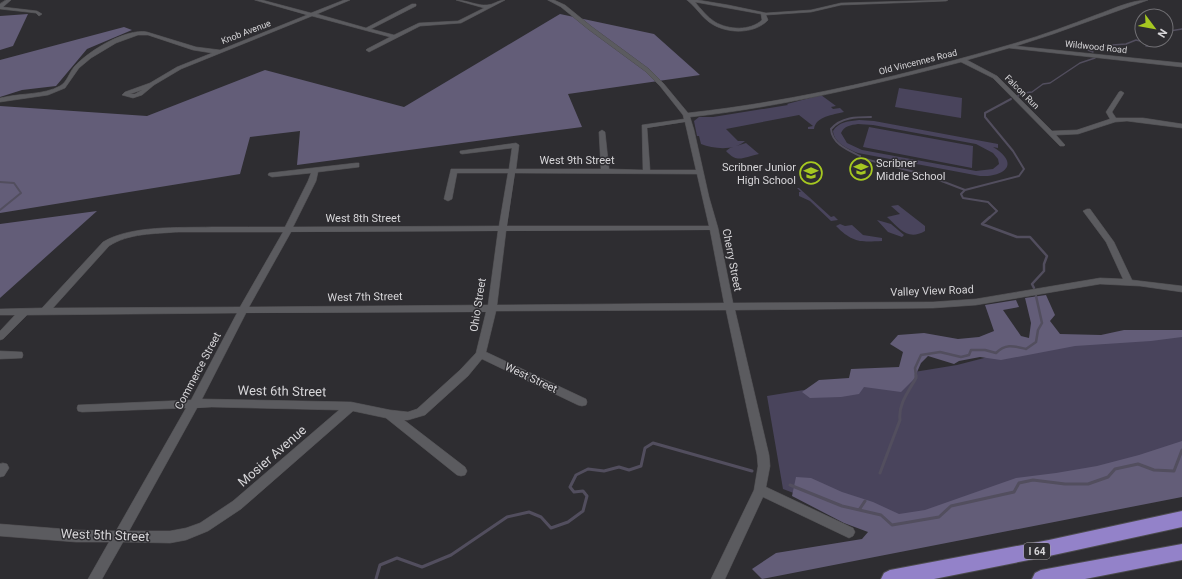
<svg xmlns="http://www.w3.org/2000/svg" width="1182" height="579" font-family="Roboto,sans-serif">
<rect width="100%" height="100%" fill="#2e2d31"/>
<path fill="#49445c" fill-rule="evenodd" d="M899 88 962 98 961 118 895 107Z
M821 95 836 106 831 107 833 109 840 108 844 112C833 115 816 116 814 129H808V127L813 126 799 115 726 129 738 141H745C734 151 714 149 701 144L699 136H697L694 121 699 117H713L788 105 787 104Z
M859 120 874 121 998 144V148L993 147C1021 164 1004 177 980 176L858 153C848 149 834 143 833 131 838 122 849 121 859 120ZM858 124 873 125 976 144 993 153 998 159 999 164 993 169 976 171 862 150 847 143 841 133C844 126 851 125 858 124Z
M869 127 973 146 972 168 863 147Z
M746 143 759 154C743 157 738 164 726 151L730 148Z
M797 188H799L831 217 834 216 838 220 831 221 810 201 799 196V192H801Z
M898 205 925 226V231C908 241 900 229 887 217L900 214 891 206Z
M877 220 891 224 904 235 902 237 888 232Z
M840 224 845 226 852 225 863 235 882 238V241C860 242 853 243 836 226Z
M1182 331V484L912 538 783 489 767 396 957 365 1057 339Z"/>
<path fill="#635d78" d="M28 14 13 46 0 50V16Z
M560 14 654 34 700 75 568 94 582 127 297 165 300 131 250 137 240 174 0 213V106L147 116 265 70 404 107Z
M124 27 132 30 87 49 56 86 22 90 0 97V60Z
M97 211 0 298V224Z
M1046 295 1055 315 1050 321 1060 334 1101 335 1124 330H1182V337L1151 341 1075 346 1001 360 980 357 959 361 954 364 928 356 921 363 914 379 901 392 864 387 859 394 841 397 810 398 802 392 819 380 849 378 851 369 899 367 903 352 890 344 898 335 924 333 958 339 979 337 994 331 985 305 1016 300 1019 307 1003 310 1021 336 1029 338 1031 323 1025 298Z
M1182 441V497L762 579 752 569 776 553 862 539 868 532 844 523 792 496 796 477 811 478 842 492 873 502 899 514 925 510 1016 478 1056 473 1097 466 1139 455Z"/>
<g fill="none" stroke-linecap="round" stroke-linejoin="round">
<path stroke="#524e5e" stroke-width="1.5" d="M1166 29 1170 31 1182 29
M1093 52 1088 50 1099 46 1126 44 1136 40 1148 43 1146 46H1159L1166 41V37
M1019 95 1023 93 1032 92 1043 84 1050 83 1080 63 1095 58"/>
<path stroke="#524e5e" stroke-width="2" d="M1018 96 1021 94
M860 156C848 150 832 144 831 129 841 117 857 117 871 117
M865 159 926 175 965 190
M0 182 14 183 21 193 0 210
M989 218 997 211 988 202 963 198 961 194 965 190 1019 176 1024 169 1013 151 985 117V113L1011 99"/>
<path stroke="#524e5e" stroke-width="2.5" d="M990 217 982 224 1017 237H1030L1047 256 1044 264V271L1032 284 1034 288
M916 376 915 368 921 355 940 352 961 357 969 355 971 350H985L996 353C1006 343 1014 346 1026 349L1036 342 1038 330 1042 323 1036 296"/>
<path stroke="#524e5e" stroke-width="3" d="M880 473 900 420C898 404 909 391 916 378V375
M790 485 842 506 881 515 892 525 939 517 951 506 1014 492 1019 483 1033 480 1065 484H1088L1108 477 1115 469 1138 464 1154 470 1174 471 1182 450
M859 510 865 501
M376 579 380 565 397 558 422 567 451 555 507 517 529 512 541 517 551 528 568 522 583 511 587 496 583 491 574 492 570 487 576 475 588 469 604 471 619 467 629 470 641 466 645 448 653 443 752 471"/>
<g stroke="#4c4b4e" stroke-width="1">
<path id="minor" d="M6 0H11L3 7 37 11 42 14 39 16 36 13 0 9V4Z
M255 0H262L311 13 344 0H350L317 14 366 28 412 4H416V6L371 29 394 35 419 23 458 21 484 8 456 0C466 0 478 6 487 5 493 5 498 0 505 0L461 23 420 26 369 52 366 50 367 49 390 37 312 16 181 69 154 85 142 95 133 98 122 95 125 92 150 83 177 67 212 53 193 50 148 35H138L116 43 91 58 79 68 65 88 48 95 0 102V98L5 97C23 93 43 95 60 86 67 82 69 73 74 67 88 51 126 28 147 32L196 47 220 50 307 15ZM142 90 135 94H130Z
M548 0H554L565 5 592 27 649 69 664 84 688 113C799 101 909 74 1016 43 1043 35 1070 25 1096 15 1113 9 1131 0 1148 0L1053 34 1016 46 1182 63V67L1009 48 967 60 997 76 1052 131 1077 130 1110 119 1106 112 1119 92 1121 91 1124 93 1112 112 1116 118H1143L1182 124V128L1127 121 1115 122 1078 134 1056 135 1065 145 1064 146H1060L993 78 961 62C872 85 781 107 690 117L694 130 709 197 718 228 733 303 933 302 976 299 1100 278 1123 279 1106 242 1083 211 1087 209H1090L1114 242 1132 280 1182 286V292L1140 286 1100 284 976 305 933 308 735 310 769 455 770 466 766 487 853 528 855 532 853 536 849 538 763 497 725 579H711L754 490 758 466 757 455 726 310 496 311 486 352 586 399 587 402 586 405 582 406 578 405 482 359 468 376 425 415 408 420H404L465 467 467 471 465 475 461 476 457 475 386 418 353 411 241 509 208 531 186 540 170 543 123 542 102 579H88L109 542H76L0 536V524L76 530 116 531 186 408 82 412 78 411 77 408 78 405 191 400 237 313 27 315 3 339 0 340V331L15 315H0V309L42 308 103 242C131 225 179 228 212 227 236 227 261 227 285 227L308 181 311 173 272 177 268 175 269 173 356 163H359V167L318 172 316 181 293 227 499 226 508 173H457L452 199 448 201 444 199 451 169H509L512 148 462 154 460 153V151L516 143 519 145 516 169H601L599 132 602 130 605 132 609 169 643 170 642 125 684 119 683 115 660 86 645 71 588 29 561 7ZM685 122 696 170H650L647 128ZM515 173 697 174 709 226H507ZM710 230 724 303 497 305 506 231ZM498 231 488 305 249 307 291 232ZM177 232H283L240 307 53 308 109 246C129 233 154 234 177 232ZM486 312 476 353 460 370 417 409 408 412 390 410 351 402 202 399 246 313ZM212 407 339 410 233 501 200 523 186 528 170 531H129L197 408Z
M687 0H698L728 5 766 13 811 10 841 3 948 0 946 1 841 5 811 12 766 15 768 20C754 35 725 34 709 22 701 16 695 6 687 0ZM695 2 761 14 762 20C750 31 729 30 715 22 707 17 701 9 695 2Z
M0 351 22 352 23 355 22 358 0 359Z
M3 463 7 464 9 468 4 476 0 477V464Z"/>
</g>
<g stroke="#4c4b4e" stroke-width="2">
<path id="highway" d="M1182 511V527L1049 556 934 579H881L884 573 890 570 1049 540Z
M1182 544V560L1085 579H1032L1035 573 1041 570Z"/>
</g>
<use href="#minor" fill="#5b5b5f" fill-rule="evenodd"/>
<use href="#highway" fill="#9382c9" fill-rule="evenodd"/>
</g>
<defs>
<g id="school-ring" transform="scale(1.15)"><circle r="9.5" fill="#2e2d31" stroke="#a6c821" stroke-width="1.5"/><path d="M0-5L7-2L0 1L-7-2ZM-4 1L0 2.5L4 1V4Q0 6-4 4Z" fill="#a6c821"/></g>
</defs>
<g fill-rule="evenodd">
<use href="#school-ring" x="861" y="169"/>
<use href="#school-ring" x="811" y="173"/>
</g>
<g text-anchor="middle" dominant-baseline="central" stroke-width="3" stroke-linejoin="round" paint-order="stroke">
<g font-size="9" fill="#d6d5d8" stroke="#2e2d31">
<text transform="translate(246 32) rotate(-21)">Knob Avenue</text>
<text transform="translate(1096 47) rotate(6)">Wildwood Road</text>
<text transform="translate(918 62) rotate(-14)">Old Vincennes Road</text>
<text transform="translate(1022 92) rotate(45)">Falcon Run</text>
</g>
<rect fill="#2e2d31" stroke="#a4a3a6" stroke-width="1" x="1024" y="543" width="26" height="16" rx="3"/>
<g font-size="10" font-weight="bold" fill="#d6d5d8">
<text x="1037" y="551">I 64</text>
</g>
<g font-size="11" fill="#d6d5d8" stroke="#2e2d31">
<text x="577" y="160">West 9th Street</text>
<text x="363" y="218">West 8th Street</text>
<text transform="translate(732 260) rotate(79)">Cherry Street</text>
<text transform="translate(932 291) rotate(-2)">Valley View Road</text>
<text transform="translate(365 297) rotate(-1)">West 7th Street</text>
<text transform="translate(478 305) rotate(-81)">Ohio Street</text>
<text transform="translate(198 371) rotate(-62)">Commerce Street</text>
<text transform="translate(531 378) rotate(25)">West Street</text>
</g>
<g font-size="11" fill="#d6d5d8" stroke="#2e2d31" text-anchor="start">
<text x="876" y="163">Scribner<tspan x="876" dy="13">Middle School</tspan></text>
<text x="796" y="167" text-anchor="end">Scribner Junior<tspan x="796" dy="13">High School</tspan></text>
</g>
<g font-size="13" fill="#d6d5d8" stroke="#2e2d31">
<text transform="translate(282 391) rotate(1)">West 6th Street</text>
<text transform="translate(272 456) rotate(-41)">Mosier Avenue</text>
<text transform="translate(105 535) rotate(2)">West 5th Street</text>
</g>
</g>
<g transform="translate(1154 28) rotate(122)"><circle r="19" fill="#2e2d31" stroke="#717074"/>
<path d="M0-3L7 15L0 10L-7 15Z" fill="#a6c821"/>
<text y="-6" font-size="11" font-weight="bold" text-anchor="middle" fill="#d6d5d8">N</text>
</g>
</svg>
